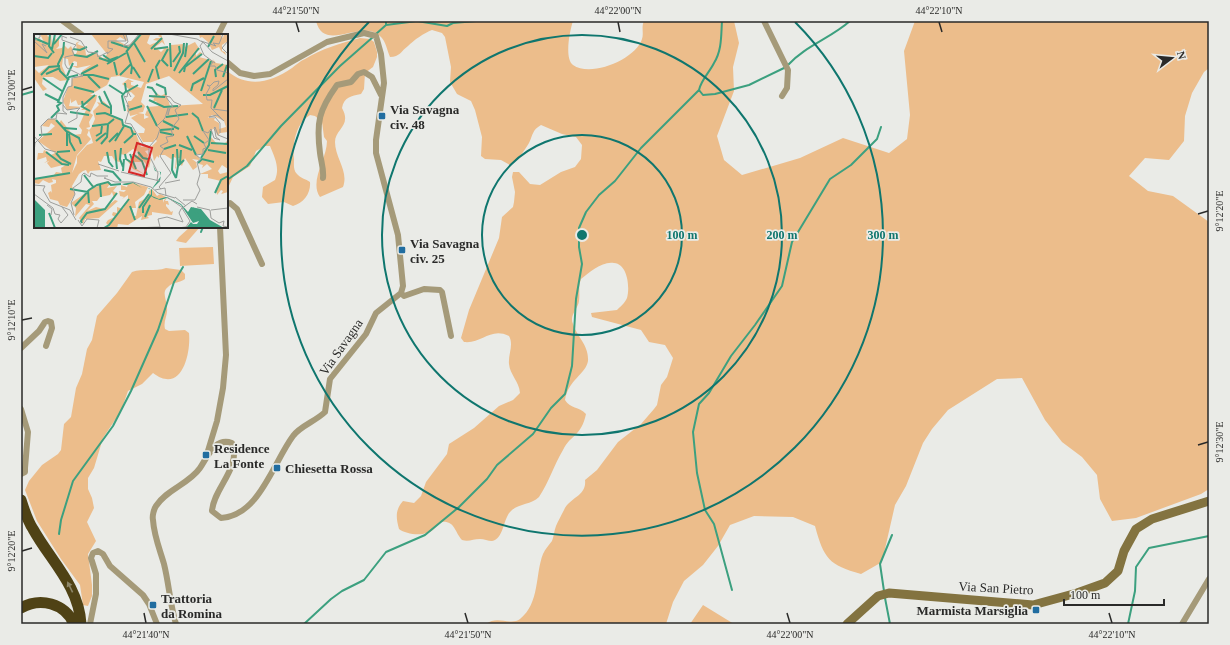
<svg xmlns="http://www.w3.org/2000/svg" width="1230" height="645" font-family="'Times New Roman',serif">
<rect width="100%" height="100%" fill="#eaebe7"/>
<path fill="#ecbd8b" d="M316 21H573C570 30 564 58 573 65 591 78 636 59 642 39 644 33 641 27 644 21H734L739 43 733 67 734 91 717 136 724 160 742 175 800 158 843 138 889 153 907 139 910 115 904 51 915 21H1209V68L1204 72 1192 93 1185 116 1184 141 1169 160 1145 158 1129 176 1148 191 1173 196 1209 222V489L1201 494 1136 518 1112 521 1100 499 1097 475 1082 457 1062 442 1045 420 1022 378 997 379 948 410 932 429 923 443 906 486 895 505 882 562 861 574C829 565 824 559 815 526L793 517 754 516 730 525 718 546 703 565 684 581 673 602 666 624H486C497 615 511 626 520 619 540 603 535 574 543 554 545 549 549 545 552 541 554 536 554 531 556 526 558 521 561 516 564 510 570 497 587 496 585 480L597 470 618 442 641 424 654 409 657 405 661 385 667 377 673 358 665 345 649 342 641 330 592 317 591 313 617 310C620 307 625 303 627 298 630 288 628 264 614 263 602 261 590 272 581 279 578 287 580 293 579 301 578 309 569 315 573 324 577 337 589 345 588 361 586 374 568 380 565 400 570 409 579 406 586 414 581 437 571 434 563 450 554 465 549 482 539 497 531 505 519 503 511 511 503 518 504 539 492 541 488 541 484 539 480 539 473 539 469 542 462 540 454 531 455 520 440 522 438 524 436 527 434 529 426 537 407 535 399 529 396 518 395 510 403 501L414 503 421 496 426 482 447 454 449 444 474 428 499 406 513 400 520 393C519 381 510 375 509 364 508 354 514 345 509 336 490 327 482 344 464 342L461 338 469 310 499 238 502 217 513 207 514 202 515 192 512 177 513 172H519L530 184 540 185 561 172 575 167 581 159 582 145 576 137 562 134 541 125C532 130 533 135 529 143 525 150 517 161 510 165L501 160 485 159 481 156 482 137 475 110 471 101 457 94 450 82 451 67 445 37 442 33 432 30C424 33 414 40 408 46 401 51 400 57 390 57 387 50 386 42 381 37 363 17 324 54 316 21Z
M360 38 370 39 374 42 377 52V57L373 67 365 73 364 89 361 94C351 96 344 97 342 108 352 126 335 129 335 142 335 158 349 171 343 187L320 197C309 181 327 159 327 141L324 137 322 122 315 116 310 115C296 123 292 144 294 159 294 164 293 170 297 174 300 178 306 179 310 182 311 193 304 203 293 206L284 202 268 204 262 197 263 187 275 180C280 168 275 158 270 146H265L256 151 250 166 233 177 227 190V71C248 88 270 83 292 68 296 65 300 61 305 59 321 49 341 43 360 38Z
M190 227H200L186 243 176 241 179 237Z
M213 247 214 264 180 266 179 248Z
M166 268 181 270 185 274V279C180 283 172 282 168 287 161 292 167 300 167 308 168 315 163 321 165 329L169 331 185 330 189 333C191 353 182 395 153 373L142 384 128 391 121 411 103 438 94 468 88 478V489L92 498 94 508 87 522 96 541 88 554 92 585V596L88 606 83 605 80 585 61 559 37 521 25 490 29 481 42 465 58 454 61 450 64 424 71 417 76 388 82 374 87 349 92 340 97 316 117 293 132 272C143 268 155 272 166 268Z
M703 605 734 624H690Z"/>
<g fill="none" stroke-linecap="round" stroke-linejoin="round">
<path stroke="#3ca07f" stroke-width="2" d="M386 21V25
M376 34 386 25 417 21 447 26 453 23 476 21
M788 65C805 46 831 38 850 21
M699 90 703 95 715 94 749 85 784 68
M21 95 35 91
M227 180 247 166 281 126 340 66 373 37
M201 232 203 227
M59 534 61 520 73 481 113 426 131 391 158 330 174 282 183 267
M732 590 714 524 705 510 697 473 693 432 699 404 709 393 731 356 755 325 782 286 792 242 830 179 851 165 877 139 881 127
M884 591 880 564 892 535
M885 598 890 624
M304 624 331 599 342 591 364 580 386 552 425 535 459 507 487 479 497 465 533 434 551 408 565 394 572 366 576 299 582 264 579 247V228L586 212 599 195 615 181 641 148 699 90C701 80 709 73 714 63 722 50 721 36 722 21
M1128 624 1135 591 1136 567 1149 548 1209 536"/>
<path stroke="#a59a79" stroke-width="6" d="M63 21 82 35
M764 21 788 70 787 88 782 96
M218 35 225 21
M323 178C324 169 321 162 320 153 316 122 319 110 337 85L351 82 358 74 364 72 372 77 381 95
M227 204 230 203 237 209 262 264
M401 293 404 296 424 289 440 290 442 292 451 336
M21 348 39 331 45 322 48 321 51 322 52 328 46 346
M21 409 28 432 25 468V472L21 474
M207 454 217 421 223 388 226 355 220 227
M90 624 96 594V574L91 558 93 553 98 551 103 554 110 566 143 595 149 604 157 624
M176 624C170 604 169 584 164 564 160 550 154 536 153 520 152 516 154 509 156 506 167 489 189 484 200 468 208 456 215 437 232 443 242 467 213 489 212 511L221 518C259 516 273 463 293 436 300 426 316 421 325 412L330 379 366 334 376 313 401 293 403 286 398 235 376 153V140L384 83 381 54 376 36 364 33 327 42 270 74 254 76 240 73 227 62
M1182 624 1209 579"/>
<path stroke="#837340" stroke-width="9" d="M847 624 878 596 889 593 1033 605 1077 593 1105 583 1118 571 1124 551 1136 529 1152 519 1209 501"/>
<path stroke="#4f4215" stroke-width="11" d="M21 500C24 509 27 520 33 529 50 560 79 586 81 624
M21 608C40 597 65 603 74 624"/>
</g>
<defs><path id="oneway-solid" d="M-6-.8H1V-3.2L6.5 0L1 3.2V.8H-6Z"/></defs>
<use fill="#8d8669" href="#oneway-solid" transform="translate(70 587) rotate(-116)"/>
<path fill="none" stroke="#2a2a29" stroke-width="1.5" d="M296 22 299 32M618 22 620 32M939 22 942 32M22 90 32 87M1198 214 1208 211M22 320 32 318M1198 445 1208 442M22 551 32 548M144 613 146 623M465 613 468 623M787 613 790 623M1109 613 1112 623"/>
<g fill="none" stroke="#0f766e" stroke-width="2">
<circle cx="582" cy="235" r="100"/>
<circle cx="582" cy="235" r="200"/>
<path d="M795 22A301 301 0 1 1 369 22"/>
</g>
<g fill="#216da0" stroke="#eaebe7" stroke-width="1.5">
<rect x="378" y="112" width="8" height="8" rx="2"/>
<rect x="398" y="246" width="8" height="8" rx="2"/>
<rect x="202" y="451" width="8" height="8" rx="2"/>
<rect x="273" y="464" width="8" height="8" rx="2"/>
<rect x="149" y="601" width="8" height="8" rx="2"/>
<rect x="1032" y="606" width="8" height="8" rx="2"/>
</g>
<g text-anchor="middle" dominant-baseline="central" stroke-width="3.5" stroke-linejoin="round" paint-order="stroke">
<g font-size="13" font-weight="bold" fill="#2a2a29" stroke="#eaebe7" text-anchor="start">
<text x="390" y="109">Via Savagna<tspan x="390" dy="15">civ. 48</tspan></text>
<text x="410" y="243">Via Savagna<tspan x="410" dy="15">civ. 25</tspan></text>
<text x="214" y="448">Residence<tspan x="214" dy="15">La Fonte</tspan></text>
<text x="285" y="468">Chiesetta Rossa</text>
<text x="161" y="598">Trattoria<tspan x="161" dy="15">da Romina</tspan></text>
<text x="1028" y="610" text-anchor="end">Marmista Marsiglia</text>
</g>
<g font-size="13" fill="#2a2a29" stroke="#eaebe7">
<text transform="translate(341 347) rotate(-55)">Via Savagna</text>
<text transform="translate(996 588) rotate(3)">Via San Pietro</text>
</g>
</g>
<g transform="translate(34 34)">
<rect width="194" height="194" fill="#eaebe7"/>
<path d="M6 0H13L14 3 17 0 18 13 21 3 22 6 25 4V12L22 15 28 14 30 11 34 15 37 12 41 21 43 18 42 9 46 7 43 10 51 13 52 21 62 19 70 25 73 20 57 0H92L93 7 86 3 82 6 94 12 106 0 116 1 113 9 116 11 125 7 119 6 122 4H128L124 2 127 0 131 11 128 8 121 13 127 18 130 15 125 13H132L133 15 137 11 150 10 151 13 161 8 166 16 162 17V22L166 18 169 20 166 21 165 23 180 27 178 24 182 29 194 31V98L186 99 184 102 179 94 176 102 183 110 189 111 194 106V135L188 131 184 137 186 140 194 138V158L187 160 189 157 187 156 183 161 182 155 187 147 174 144V140H166L178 135 173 130 168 134 169 131 165 130 170 120H162L166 125 165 126 158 125 162 128 163 133 159 136 151 124 148 132 144 128 146 124H143L142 134 141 135 142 124 140 123 137 125 131 121H125V124L123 122 120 127 117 113 123 107 121 105 119 108H109L104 99H110L111 95 97 84 104 80 96 82 95 77 93 78 94 67H97L101 62 97 58 93 59 95 55 88 50 94 45 100 48H97V51L107 54 110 48 85 42 77 43 73 51 56 61H63L62 67 56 79 59 81 55 88 56 93 52 94 55 96 57 94 61 85 59 77 65 71 63 68 67 69 69 67 76 73 78 83 87 86 89 92 101 97 107 113 114 112 115 116 111 117 114 121 113 126 117 125 115 134 108 125 110 132 108 128H99L101 134 110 140 99 135 92 125 96 126 97 122 100 125 98 120 104 122V118L99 115 91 121 86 120V128L81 127 78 122H70L67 128 64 127 67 136 56 137 54 140 52 136 49 137 45 140 38 152 41 160 33 173 26 171 24 167 16 165 14 159 17 157 18 159 17 151 22 149V146L18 145 19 148 15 149 9 146 5 150 0 149V146L20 141 22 138 28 139 27 134 33 130 17 134 13 129 15 127 10 129 13 127 12 123 3 126 4 119H9L10 116 14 118 15 122 21 119 4 107 21 92 17 89 15 93 8 92 14 85H21L25 90 27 86 39 101 47 100 48 96 45 92 52 76H47L54 70 44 71 42 66 37 69V64L35 72 48 73 33 76 29 67 34 53H37L38 45 49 40 48 37 57 31 43 34 38 32H43V28L40 27 35 32 34 25 29 24 28 32 34 46 26 47 19 43H9L8 50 13 55 9 57 0 44V34L5 39 15 31 0 33V7L6 4 7 9 10 8ZM135 42 169 70 136 72 132 59 127 62 122 59 120 62H114L120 64 119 68 122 67 125 72 113 73 117 77 113 76 111 81 115 83 110 85V80L104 79 109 78 111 72 107 68 112 50ZM178 81 190 87 192 93 185 95V89L180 86 181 84H174ZM55 96 59 109 53 111 43 122V129L38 139 43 121 57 105 53 101ZM165 0H186L189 4 190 0H194V7L188 11V17L191 18 192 21 187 17 185 13 178 16 174 8 168 3 166 4ZM74 147 78 151H75L73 154 83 152 79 157 83 159 80 164 78 158 76 161 66 163 63 167H58L60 170 53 177 62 173 70 175 81 166 84 167 65 184 51 185 49 190 45 184 56 171 52 170 41 183 42 174 37 169 59 154 54 148 62 153ZM89 149H99L114 153 110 161 101 168 102 174H98L100 182H102L105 168 114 163 115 157 118 155 123 162 126 160 132 163 129 165V169L130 166 133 164 131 167H134L135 171 132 170V172L137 178 139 177 138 181 118 178V181L113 182 115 184 107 186 108 182 94 191 84 190 83 194H70L74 191 72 189 74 186 81 183 78 181 79 178 83 179V173L89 175 94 165V161L88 165 90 163 86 162 85 157 90 158 92 156H87V151L93 153 94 150Z" fill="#ecbd8b" fill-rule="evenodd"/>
<path d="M119 131 122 137 127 138V141L126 147 118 155V162L125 165 132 163 137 165 147 170 154 178 157 173 167 175 176 186 190 194H152L157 188 159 190H163L165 187 159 189 147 171 133 164 126 166 120 164 117 162V156L114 154H108L99 149 93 151H90L88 150 99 148 108 154H115L117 156 127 142 126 138 121 137ZM0 165 11 176V194H0Z" fill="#3ca07f"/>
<path fill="none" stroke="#3ca07f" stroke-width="2" d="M16 0 15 12 20 19M0 4 14 10M30 8 29 20 24 30 26 37 35 46M77 8 95 14M100 9 111 28M136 9 137 33M20 10 28 0M174 13 180 2M18 15 21 0M39 15 46 16 53 13M117 15 128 4M120 15 134 13M92 18 107 0M93 18 98 33 97 40M40 21 53 23 64 17M69 21 76 26 84 23M0 22 14 24 18 19M151 23 153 9M65 24 77 28M80 28 83 41M139 28 146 18 145 12M73 30 92 19M134 32 128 26 134 15M99 33 106 44M140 37 149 19 150 9M150 38 151 33 168 20M145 39 165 14M12 40 26 34M47 40 64 31M159 40 175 25M7 41 15 33 26 32M49 41H59L75 45M86 41 97 30M33 42 39 29M54 42 66 54M182 43 181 36 189 30M189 43 193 31M9 44 28 57M125 45 122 33 126 26M114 48 119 35M91 49 92 57 88 62 91 77M122 50 131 54 132 61M75 51 89 60M40 53 60 58M113 53 118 54 123 61M70 57 77 72V80M157 57 159 50 170 44M167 57 177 27M92 58 104 51M11 60 25 67M169 61H176L194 52M65 62 68 69 76 74M115 62 131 63M115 66 130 73 144 72M48 67 49 73 56 77M113 72 123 92M47 73 61 61M180 74 188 56M95 76 108 72M36 78 55 81M158 79 164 84 169 97M62 80 71 79 88 86 89 91 97 94 99 100H102M132 83 154 80M17 84 25 76 23 72 27 69 24 68 35 43 44 41M22 86 32 97 45 104 47 110M129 87 145 95M58 92 74 90 80 85M30 94 43 95M126 96 140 95M33 98V112M126 98 140 101M35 100 36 108 41 117M5 101 18 100M62 102 67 99 68 92M153 102 162 121M160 102 170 109M62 107 72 99M81 107 90 92M75 108 84 99M90 109 99 101M177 109 194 110M67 110 73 103 74 91M145 111 158 116M87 114 86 125 89 133M130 115 142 111M143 115 144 132M81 116 83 135M174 116 192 119M12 118 28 130 35 131M23 118 36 117M73 118 75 128 79 133M104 118 109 124 114 125M22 119 27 125 37 130M91 120 92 125 98 129M96 120 102 135M99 120 108 127 113 141M139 120 138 136 142 144M167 124 175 111 177 97M146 129 147 116M164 129 168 125 180 128M70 136 79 138 87 147M89 137 90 125M50 141 60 154M142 144 144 132 150 126M0 145 36 139M66 150 67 163M36 155 54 158M54 157 55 169M181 159 187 146 194 142M41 172 55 156 63 151 74 148 77 151 87 150M96 172 101 186M105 174 115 160M159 174 167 185 166 194M15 179 21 194M109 179V173L117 161M111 183 116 171M48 189 47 187 53 179 71 175 83 159M70 194 75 191 95 165"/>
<path fill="none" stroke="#9d9e9b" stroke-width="1" d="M6 0V3L0 7 13 19 8 10 12 12M92 0 94 8 89 12 96 11 105 0M135 0 163 5 170 9 178 18 194 27M36 3 47 7 54 18 63 19 64 23 74 18M167 7 182 12 179 9 185 10 189 0M194 7 188 14 194 20M169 8 166 12 170 21 181 29M73 20 79 15 74 14V7H92L89 0M179 28 176 32H181L183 36 194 39M97 63 94 58 93 63 90 62 95 73 93 71 95 76 91 89 97 90 109 110 115 113M29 71 33 76 46 74 43 77V84L34 89M179 75 194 77M186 99V89L181 83H175L183 81 190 87 177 74 178 66H173L172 60 176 53 173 51 176 52 180 48 185 47 184 51 179 55V57L194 45M0 102 11 115 22 118M115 113 123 104 126 95 123 92 131 84 134 74V81L136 74 139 72 131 62 136 63 140 68 147 71 141 76 145 85 137 95 139 102 132 103 134 108 126 112 130 115 126 122 137 139 125 153 127 155M115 113V121L124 139 123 147M0 118 1 109 8 102 7 92 14 85H22L23 79 33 80 29 77V63L34 53 38 52V44L49 42 33 34 31 30V23L40 21 38 16 42 11 28 6V2L33 4M64 130 85 137M87 138 126 147M72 144H70L81 148H99L117 153M131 149 146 146M0 151 11 152 9 156 16 168 36 176 42 186M117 153 124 159 141 164M121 156 131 154 132 162M0 160 19 174 21 180 26 181 24 185 27 189 34 181 28 173M133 163 149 174M141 163 152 172M149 166H161L166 156 163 150 166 140 163 128 167 125 162 121 169 120V115L172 114 170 110 175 106 169 97 174 99 177 95 180 104 186 106 182 103 181 97 180 94 181 93 184 101 194 105M13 171 18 175 17 181M163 173 176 176 177 184 185 189 190 187 189 192 194 193M177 176 194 174M40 181 37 169 41 160 39 154 47 148 48 141 50 139 56 143 57 139 63 142H74M44 186 48 192 53 185 65 186 63 194M98 194 126 193 124 185 133 183 149 188 145 179 147 175 158 167 163 170M143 194 152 193 156 187 148 174"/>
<path fill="#d62828" fill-opacity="0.15" stroke="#d62828" stroke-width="2" d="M103 109 118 114 110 142 95 138Z"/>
<rect width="194" height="194" fill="none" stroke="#2a2a29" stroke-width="2"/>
</g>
<circle cx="582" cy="235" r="6" fill="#0f766e" stroke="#eaebe7" stroke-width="2"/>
<g font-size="12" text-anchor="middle" font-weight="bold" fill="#0f766e" stroke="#eaebe7" stroke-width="3.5" stroke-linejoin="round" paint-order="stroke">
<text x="682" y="239">100 m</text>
<text x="782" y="239">200 m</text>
<text x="883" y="239">300 m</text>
</g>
<rect width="1230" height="645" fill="none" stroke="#eaebe7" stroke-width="44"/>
<g transform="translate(1172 58) rotate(74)" stroke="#eaebe7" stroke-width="3" paint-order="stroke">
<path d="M0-3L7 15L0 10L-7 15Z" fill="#2a2a29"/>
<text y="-6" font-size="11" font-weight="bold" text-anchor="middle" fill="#2a2a29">N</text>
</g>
<path d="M1064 599v6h100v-6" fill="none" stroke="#2a2a29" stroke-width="2"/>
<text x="1070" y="599" font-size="12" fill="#2a2a29" stroke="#eaebe7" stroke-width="3" paint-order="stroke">100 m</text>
<rect x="22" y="22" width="1186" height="601" fill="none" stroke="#2a2a29" stroke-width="1.5"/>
<g font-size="10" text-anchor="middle" fill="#2a2a29">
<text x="296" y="14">44°21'50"N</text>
<text x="618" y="14">44°22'00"N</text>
<text x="939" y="14">44°22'10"N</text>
<text transform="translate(11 90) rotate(-90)" y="4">9°12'00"E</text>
<text transform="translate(1219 211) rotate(-90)" y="4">9°12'20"E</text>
<text transform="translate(11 320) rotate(-90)" y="4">9°12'10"E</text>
<text transform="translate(1219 442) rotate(-90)" y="4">9°12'30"E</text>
<text transform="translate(11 551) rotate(-90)" y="4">9°12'20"E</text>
<text x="146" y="638">44°21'40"N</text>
<text x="468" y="638">44°21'50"N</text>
<text x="790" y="638">44°22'00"N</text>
<text x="1112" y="638">44°22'10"N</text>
</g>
</svg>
